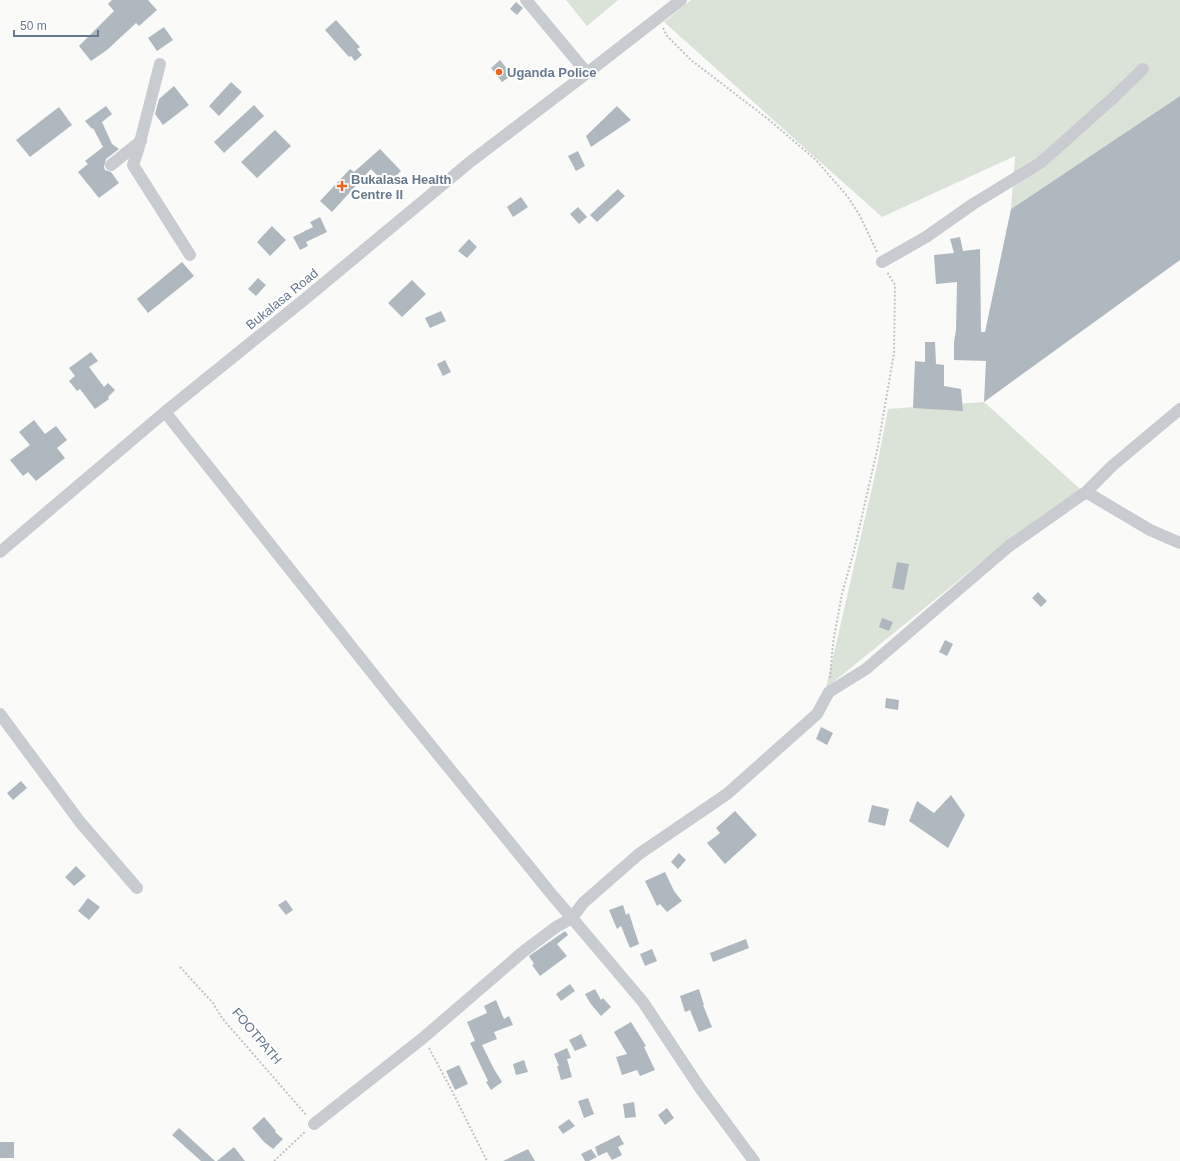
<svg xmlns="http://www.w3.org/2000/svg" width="1180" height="1161" font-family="Arial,sans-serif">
<rect width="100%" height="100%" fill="#fafaf8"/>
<path fill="#dbe2d8" d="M566 0H618L587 26Z
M691 0H1180V96L1011 209 1015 156 882 217 664 22Z
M984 402 1081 490 1006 542 826 688 877 466 888 409Z"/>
<path fill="#b0b8bf" d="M112 0H148L157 10 139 26 136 23 107 50 91 61 79 46 114 11 108 4Z
M516 2 523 8 517 15 510 9Z
M336 20 360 47 357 49 362 55 355 61 351 56 349 57 325 30Z
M164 27 173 40 157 51 148 38Z
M500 60 512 75 502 82 491 68Z
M231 82 242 92 219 116 209 106Z
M174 86 189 105 163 125 155 114 159 99Z
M1180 96V260L984 402 986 361 954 360V342L956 330 957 282 936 284 934 255 954 253 950 239 960 237 963 251 980 249 981 332H985L1011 209Z
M254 105 264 116 224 153 214 142Z
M106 106 112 114 102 122 112 144 119 149 106 159 104 167 105 170 111 172 119 183 99 198 78 172 88 164 85 161 103 147 93 128 92 129 85 121Z
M617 106 631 120 591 147 586 136Z
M59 107 72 125 30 157 16 140Z
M275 130 291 146 257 178 241 162Z
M380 149 401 171 386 185 371 169 332 212 320 201 350 169 354 172Z
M578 151 585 166 576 171 568 156Z
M618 189 625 196 597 222 590 215Z
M521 197 528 207 513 217 507 207Z
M578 207 587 217 579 224 570 214Z
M320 217 327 232 306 242 308 246 300 250 293 237 313 227 310 222Z
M272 226 286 240 270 256 257 242Z
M469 239 477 247 467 258 458 251Z
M182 262 194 276 148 313 137 299Z
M258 278 266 285 256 296 248 289Z
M412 280 426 294 402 317 388 303Z
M441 311 446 321 430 328 425 318Z
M925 342H935L936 364 944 365V386L961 389 963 411 913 408 915 361 925 362Z
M91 352 98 361 89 367 104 387 108 383 115 390 108 397 109 399 95 409 80 389 77 391 69 381 75 376 69 368Z
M445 360 451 372 443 376 437 364Z
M34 420 45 434 56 426 67 440 57 448 65 458 36 481 28 472 23 476 10 460 30 445 19 432Z
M897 562 909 564 904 590 892 588Z
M1038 592 1047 601 1041 607 1032 598Z
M882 618 893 622 889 631 879 627Z
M945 640 953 644 947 656 939 652Z
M886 698 899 700 898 710 885 708Z
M821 727 833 733 827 745 816 739Z
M21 781 27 788 13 800 7 793Z
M951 795 965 815 948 848 909 821 917 801 934 813Z
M872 805 889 809 885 826 868 822Z
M735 811 757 835 725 864 707 843 720 833 716 828Z
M679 853 686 860 678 869 671 862Z
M76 866 86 876 74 886 65 877Z
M665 872 674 891 682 901 667 912 660 904 657 906 645 881Z
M88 898 100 907 89 920 78 911Z
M286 900 293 910 286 915 278 905Z
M623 905 626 915 629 913 639 944 630 948 621 926 617 929 609 910Z
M565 931 568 935 557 944 567 956 540 976 532 965 534 964 529 956Z
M746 939 749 948 713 962 710 953Z
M652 949 657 961 645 966 640 954Z
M570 984 575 991 561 1001 556 994Z
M595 989 601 1000 603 998 611 1007 601 1016 590 1003 585 994Z
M699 989 704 1005H703L712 1027 699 1032 690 1010 685 1012 680 996Z
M496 1000 504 1019 509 1016 513 1025 494 1032 497 1039 482 1045 494 1069 502 1082 491 1090 486 1082 488 1081 470 1043 475 1041 467 1022 487 1013 484 1006Z
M631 1022 646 1046 644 1047 655 1070 640 1076 637 1070 622 1075 616 1057 627 1054 614 1032Z
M581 1034 587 1046 575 1051 569 1040Z
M567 1048 571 1058 567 1059 572 1077 561 1080 557 1066H559L554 1054Z
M524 1060 528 1072 516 1075 513 1064Z
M459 1065 468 1084 455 1090 446 1071Z
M588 1098 594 1114 584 1118 578 1101Z
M634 1102 636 1117 625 1118 623 1104Z
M667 1108 674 1118 665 1125 658 1115Z
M264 1117 276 1131 275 1132 283 1139 273 1149 264 1142 252 1128Z
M569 1119 575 1126 563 1134 558 1127Z
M179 1128 215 1161H201L172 1135Z
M619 1135 624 1144 618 1147 622 1155 612 1160 607 1152 598 1156 595 1147Z
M0 1142H14V1158H0Z
M234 1147 245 1161H217Z
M528 1149 535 1161H503Z
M591 1149 597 1157 589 1161H585L581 1154Z"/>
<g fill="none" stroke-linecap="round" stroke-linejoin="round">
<path stroke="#c1c4c6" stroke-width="2" stroke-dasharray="2 2" stroke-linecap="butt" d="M663 28 667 36 691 60 768 119 816 160 848 197 860 216 877 252
M830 678 833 643 842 594 854 551 878 446 894 353 895 285 887 272
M180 967 213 1003 222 1018 307 1116
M429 1048 450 1087 487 1161
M274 1161 306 1131"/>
<path stroke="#c8cbd0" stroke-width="12" d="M526 0 587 73
M160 64 138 150 133 165 190 255
M111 165 141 141
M882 262 926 237 973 204 1040 163 1112 99 1143 69
M165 412 393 699 553 896 572 918 643 1002 700 1088 754 1161
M1086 492 1150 530 1180 543
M0 552 165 412 305 299 470 162 587 73 681 0
M0 714 80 822 137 888
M314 1124 423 1038 524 951 556 927 572 918 583 903 639 854 727 794 817 714 829 692 866 669 1008 547 1086 492 1112 466 1180 409"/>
</g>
<g fill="#f16421" stroke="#fff" stroke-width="1.5">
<circle cx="499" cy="72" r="4"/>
<path d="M340 180h4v4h4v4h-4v4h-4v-4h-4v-4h4z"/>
</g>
<g text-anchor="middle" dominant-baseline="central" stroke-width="4" stroke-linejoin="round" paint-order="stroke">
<g font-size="13" font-weight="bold" fill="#67788b" stroke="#fff" text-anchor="start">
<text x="507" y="72">Uganda Police</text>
<text x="351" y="179">Bukalasa Health<tspan x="351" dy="15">Centre II</tspan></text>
</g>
<g font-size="13" fill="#67788b" stroke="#fff">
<text transform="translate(282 299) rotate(-39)">Bukalasa Road</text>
<text transform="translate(257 1036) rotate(50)">FOOTPATH</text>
</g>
</g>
<path d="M14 30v6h84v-6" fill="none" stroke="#67788b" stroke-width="2"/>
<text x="20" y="30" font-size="12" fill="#67788b" stroke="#ffffff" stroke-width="3" paint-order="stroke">50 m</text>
</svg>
